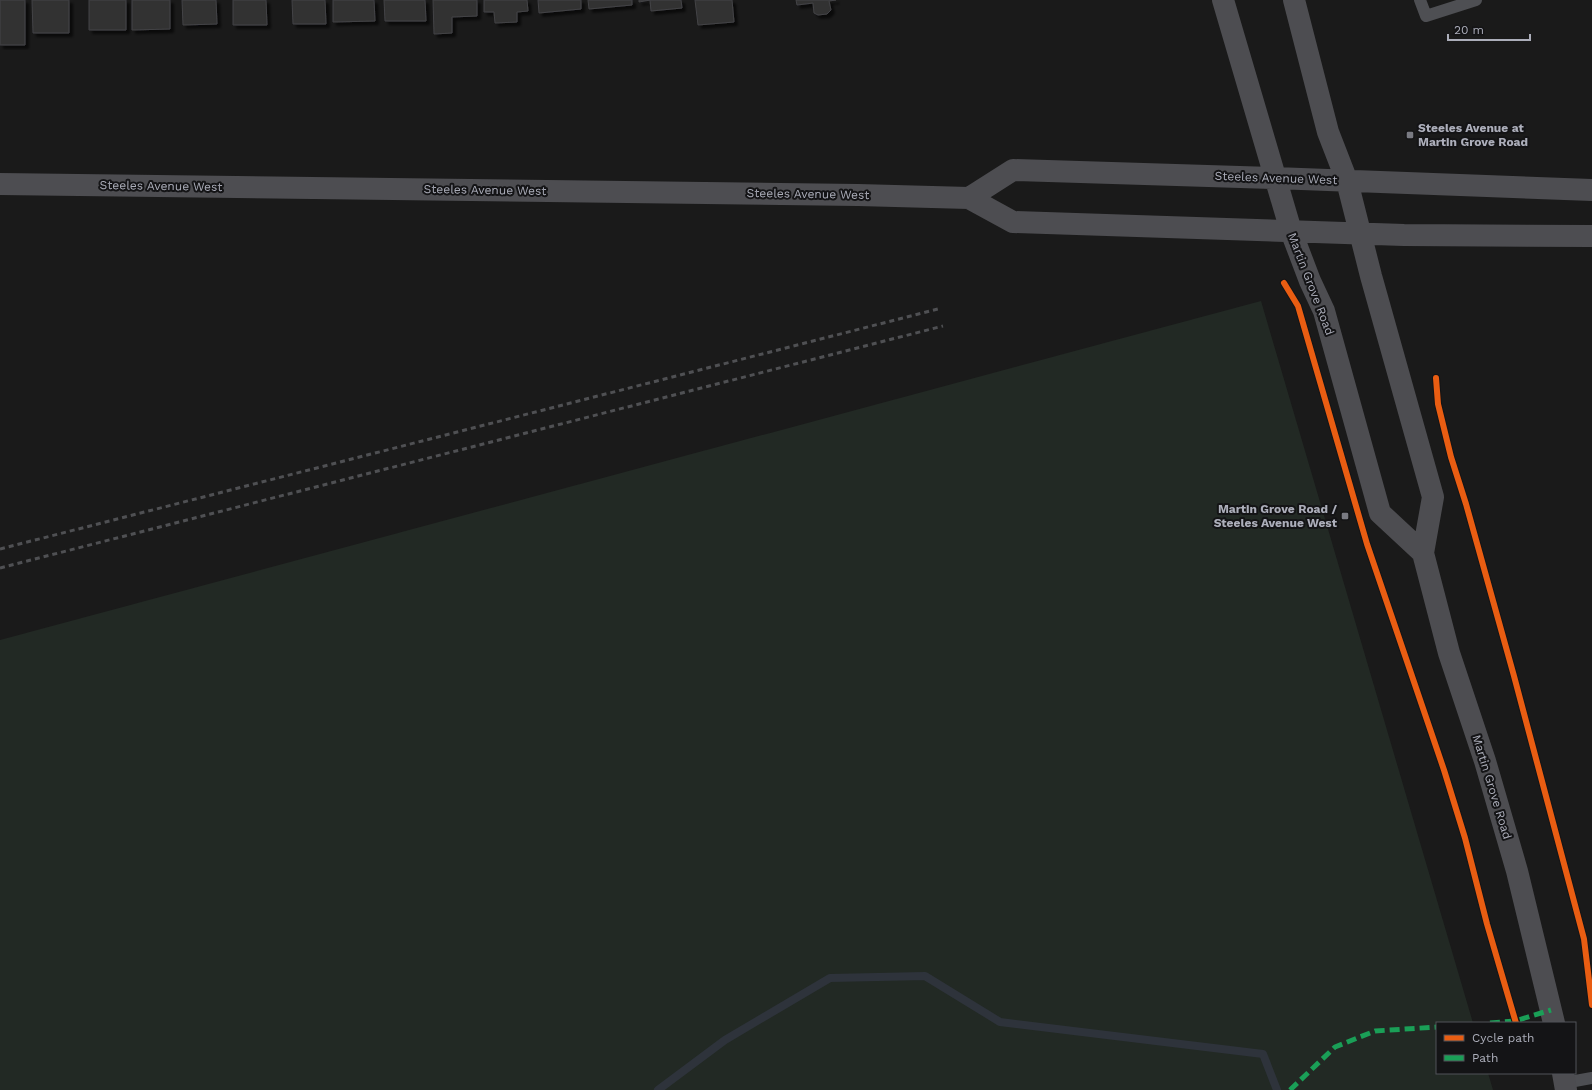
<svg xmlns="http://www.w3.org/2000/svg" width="1592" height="1090" font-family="'Work Sans',sans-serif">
<defs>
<filter id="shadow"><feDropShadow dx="3.5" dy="3.5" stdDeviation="1" flood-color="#0009"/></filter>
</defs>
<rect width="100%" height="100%" fill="#1a1a1a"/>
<path fill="#222924" d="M1261 301 1473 1023H1437V1073H1488L1493 1090H0V640Z"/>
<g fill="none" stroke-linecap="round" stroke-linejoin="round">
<path stroke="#2e333b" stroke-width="8" d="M658 1090 725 1040 830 978 925 976 1000 1022 1263 1054 1277 1090"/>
</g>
<path fill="#323232" stroke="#434346" filter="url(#shadow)" d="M0 0H25V45H0Z
M32 0H69V33H33Z
M89 0H126V30H89Z
M132 0H170V29L132 30Z
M182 0H216L217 24 183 25Z
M233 0H266L267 25H233Z
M292 0H325L326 24H293Z
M333 0H374L375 21 333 22Z
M384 0H425L426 21H385Z
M433 0H477V16L452 17V33L434 34Z
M484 0H527L528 11 517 12V22L495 23 494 12H484Z
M538 0H581V9L539 13Z
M588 0H632V5L589 9Z
M639 0H681L682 8 651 11 650 0 639 2Z
M695 0H732L734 22 698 25Z
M796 0H836L829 1 831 10 827 14 818 15 814 13 813 3 797 5Z"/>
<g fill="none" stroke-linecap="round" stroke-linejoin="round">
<path stroke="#4e4f53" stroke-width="12" d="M1420 0 1426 16 1476 0
M1564 1083 1592 1078"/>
<path stroke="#4d4d51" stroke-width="22" d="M1223 0 1291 231 1310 281 1324 311 1380 513 1423 553
M1294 0 1328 132 1347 181 1371 276 1433 497 1423 553 1449 653 1485 761 1517 871 1554 1023
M0 184 858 195 969 198 1013 222 1404 235 1592 236
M969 198 1013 170 1275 178 1592 190
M1563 1073 1566 1090"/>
<path stroke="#4f5053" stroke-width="3" stroke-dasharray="5 4" stroke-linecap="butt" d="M0 549 938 309
M0 568 943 326"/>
<path stroke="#1a9f57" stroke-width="5" stroke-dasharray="10 5" stroke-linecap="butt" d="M1490 1023 1515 1021 1551 1010
M1290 1090 1335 1047 1375 1031 1437 1027"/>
<g stroke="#141416" stroke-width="8">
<path id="cycleway" d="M1284 283 1298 306 1367 544 1444 770 1465 838 1487 924 1516 1023
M1436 378 1438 404 1451 457 1466 504 1514 676 1584 939 1592 1005"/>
</g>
<use href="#cycleway" stroke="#e95d12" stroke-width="6"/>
</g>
<g fill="#797a82" stroke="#141416" stroke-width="1.5">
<rect x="1406" y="131" width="8" height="8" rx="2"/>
<rect x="1341" y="512" width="8" height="8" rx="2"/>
</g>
<g text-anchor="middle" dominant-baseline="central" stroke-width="4" stroke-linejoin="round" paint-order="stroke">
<g font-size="12" font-weight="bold" fill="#acaeba" stroke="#141416" text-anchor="start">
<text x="1418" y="128">Steeles Avenue at<tspan x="1418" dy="14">Martin Grove Road</tspan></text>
<text x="1337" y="509" text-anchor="end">Martin Grove Road /<tspan x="1337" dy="14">Steeles Avenue West</tspan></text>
</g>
<g font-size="12" fill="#acaeba" stroke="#141416">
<text transform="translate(1276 178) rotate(2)">Steeles Avenue West</text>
<text transform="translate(161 186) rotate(1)">Steeles Avenue West</text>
<text transform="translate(485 190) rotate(1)">Steeles Avenue West</text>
<text transform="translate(808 194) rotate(1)">Steeles Avenue West</text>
<text transform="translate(1311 284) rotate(69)">Martin Grove Road</text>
<text transform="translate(1492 787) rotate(73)">Martin Grove Road</text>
</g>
</g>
<rect x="1436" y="1022" width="140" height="52" fill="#141416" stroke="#515258"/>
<rect x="1444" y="1035" width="20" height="6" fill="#e95d12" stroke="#515258"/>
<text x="1472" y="1042" font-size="12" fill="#acaeba">Cycle path</text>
<rect x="1444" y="1055" width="20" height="6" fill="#1a9f57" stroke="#515258"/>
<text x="1472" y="1062" font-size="12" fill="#acaeba">Path</text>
<path d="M1448 34v6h82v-6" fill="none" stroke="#acaeba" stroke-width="2"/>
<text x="1454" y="34" font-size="12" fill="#acaeba" stroke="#141416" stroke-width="3" paint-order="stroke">20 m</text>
</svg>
